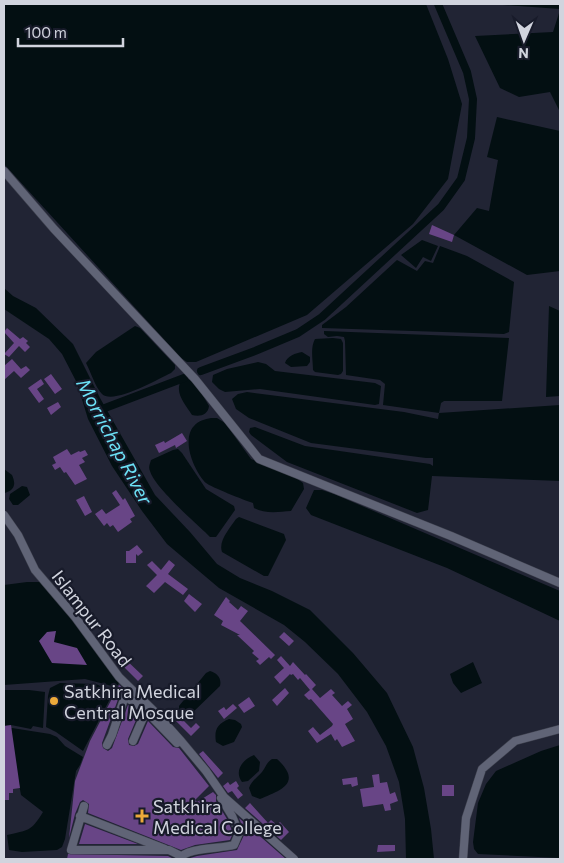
<svg xmlns="http://www.w3.org/2000/svg" width="564" height="863" font-family="Commissioner,sans-serif">
<rect width="100%" height="100%" fill="#212434"/>
<path fill="#030f12" d="M4 4H426L448 59 462 104 448 179 413 224 307 315 196 362H187L181 358 4 164Z
M489 4H560V9Z
M560 10V112L550 92 519 97 500 88 475 36 553 32Z
M497 117 560 131V271L527 275 454 235 477 208 489 211 498 160 487 157Z
M422 240 438 246 431 261 423 257 416 268 401 255Z
M440 246 467 256 514 282 509 332 504 334 322 328V325L346 307 397 260 417 271 425 261 433 263Z
M4 288 13 296 36 308 73 344 100 398 155 495 190 532 217 564 240 578 272 591 310 610 353 653 387 693 413 747 424 788 431 829 434 859H406L405 819 399 782 386 746 367 712 338 674 305 642 284 625 219 588 167 544 142 511 112 466 88 419 77 383 62 354 49 339 4 309Z
M549 306 560 311V396L546 397Z
M135 326 140 328 175 365V369L171 373C158 379 113 405 102 394 95 387 91 372 86 363L96 352Z
M324 331 509 338 502 401H444L441 403 439 413 560 405V481L432 476 428 510 417 513 287 462 251 435 249 432 250 428 255 427 305 446 430 464 433 466V458H426L311 443 249 418 236 409 232 399 238 394 247 392 404 412 438 419 439 413 383 405 385 384 380 380 346 375 345 341 344 337 337 336 328 337 324 334Z
M333 338 341 339 343 343V371L341 374 338 375 315 372 313 370C313 360 310 348 315 339Z
M302 352 310 357V362L307 366 291 367 285 363C287 356 296 353 302 352Z
M258 362 266 364 275 371 375 383 381 386 379 404 375 405 260 389 225 392 219 389 212 382 213 375 227 369Z
M188 379 195 382 209 406C208 415 200 417 192 415 186 405 174 393 181 381Z
M211 418H217L225 423 251 459 296 478 303 483 304 489 291 511C278 512 265 514 254 508L253 503C244 500 211 487 206 483 194 471 181 440 194 426 198 421 205 419 211 418Z
M178 449 182 453 206 489 234 506 235 510 216 537H210L205 532C192 520 154 486 150 471 148 467 150 464 151 460L173 450Z
M4 469 12 475C16 484 15 490 5 493Z
M22 486 27 487 30 495 18 505H13L9 499 10 494Z
M314 490H322L334 494 560 591V621L447 568 311 515 306 508Z
M239 517 284 534 286 540 268 576H264L222 552C218 541 230 528 236 519Z
M27 582H40L117 673 120 680 118 685 112 686 85 679 4 685V585Z
M473 662 482 683 461 693 453 683 450 674Z
M210 671C217 673 222 678 220 686L188 717C182 714 179 713 179 706L206 673Z
M60 683 96 684 111 691 112 695 83 751 56 732 46 727 48 696 50 688Z
M4 690H29L45 692 43 728 33 726 31 729 11 725 4 726Z
M229 719 235 720 241 724 242 727 234 742 223 746 216 742C214 730 217 724 229 719Z
M12 728 50 734 57 737 65 746 83 757 80 765 76 771 65 839 62 847 57 850 22 852 9 850 7 835C28 830 31 832 43 812L21 795 9 729Z
M560 745V858L478 854 474 849 473 842 478 803 486 784 496 771 541 751Z
M254 755 260 762 259 771 248 781 242 782C234 771 242 760 254 755Z
M272 759H277C303 783 281 790 260 799L252 796 249 788C252 780 257 778 262 772 266 767 266 763 272 759Z"/>
<g fill="none" stroke-linecap="round" stroke-linejoin="round">
<path stroke="#030f12" stroke-width="8" d="M201 371 255 351 298 333 322 317 441 207 461 179 471 138 473 99 467 72 438 4
M97 411 184 378"/>
</g>
<path fill="#684586" d="M432 225 454 235 452 242 429 234Z
M7 328 20 339 23 337 28 341 26 343 30 347 25 352 19 346 9 357 4 354 14 343 4 332Z
M12 359 21 369 26 366 30 370 21 378 14 371 4 380V366Z
M51 374 62 389 55 394 44 379Z
M41 379 44 384 37 389 44 399 39 403 28 388Z
M58 402 61 407 51 415 47 408Z
M182 433 187 441 176 448 175 445 159 453 155 445 164 441 165 443Z
M67 449 71 455 79 451 80 452 85 450 88 455 82 458 85 462 79 465 87 479 75 485 66 472 64 473 60 467 55 470 52 465 56 463 53 457Z
M116 490 123 500 125 498 135 516 130 519 132 522 118 532 113 525 110 527 107 523 104 526 95 514 102 509 106 514 120 505 112 493Z
M84 496 92 512 85 516 76 500Z
M137 545 143 552 138 556 136 554V563H126V551H129Z
M169 560 175 565 168 574 188 589 183 595 165 582 154 593 146 586 157 575 147 565 152 561 161 570Z
M189 594 202 604 195 612 184 601Z
M226 597 230 601 229 602 238 610 241 606 248 611 240 621 275 655 271 659 269 657 260 665 256 661 259 659 252 653 254 651 237 635H240L221 625 223 621 214 615Z
M56 631 54 642 77 648 87 665 52 663 39 641 47 632Z
M284 632 294 641 289 646 279 637Z
M281 656 290 666 293 662 305 675 306 674 316 685 312 689 320 698 331 689 335 693 332 695 342 706 348 701 352 705 347 709 353 719 345 724 355 741 342 747 337 739 335 741 331 734 317 743 308 731 313 727 320 735 332 726 333 724 311 699 309 700 304 695 310 690 300 678 298 680 293 674 291 675 290 674 280 684 274 677 284 668 277 660Z
M123 657 143 676 138 681 119 662Z
M119 685 125 690 120 694 102 743 103 748 108 751 112 748 128 705 139 713 128 739 129 745 134 746 138 744 148 721 173 747 179 748 209 786 195 800 197 802 213 792 216 795V801L227 819 233 833 230 840 195 845 181 850 88 813 89 804 83 800 80 802 75 814 69 838 75 781 90 741Z
M285 688 289 693 277 706 272 700Z
M249 697 255 706 244 713 238 705Z
M233 704 237 708 224 719 218 711 224 707 226 710Z
M180 717 191 728 196 723 200 727 191 736 176 721Z
M11 725 20 788 13 789V793H9V800H4V726Z
M203 751 223 773 218 778 199 754Z
M379 774 380 783 387 782 390 794 395 792 398 801 390 804 391 810 385 811 383 804 363 807 360 789 374 787 372 775Z
M357 777 358 785 352 787 351 784 343 785 342 779Z
M236 781 239 786 237 788 243 795 238 799 232 791 228 793 223 786 228 782 230 785Z
M442 785H454V796H442Z
M250 803 268 823 271 820 277 825 280 822 289 832 281 840 245 808Z
M239 818 286 859H187L197 856 237 850 245 833Z
M85 824 138 844H79Z
M378 845H395V851L377 852Z
M68 854 168 856 174 859H67Z"/>
<g fill="none" stroke-linecap="round" stroke-linejoin="round">
<g stroke="#3e414e" stroke-width="9">
<path id="minor" d="M4 171 54 229 195 379 259 459 451 536 560 583
M4 515 18 535 35 570 75 617 119 677 155 712 181 741 206 771 224 797 294 859
M133 741 146 711
M107 745 112 735 125 696 146 711 177 743
M84 806 71 850H169L181 856
M80 816 165 849
M179 859C187 847 219 849 234 845L239 833 232 816 221 798
M463 859 466 818 482 769 515 741 560 729"/>
</g>
<use href="#minor" stroke="#606476" stroke-width="8"/>
</g>
<g fill="#eca93a" stroke="#181b2a" stroke-width="2">
<circle cx="54" cy="701" r="5"/>
<path d="M139.5 808.5h5v5h5v5h-5v5h-5v-5h-5v-5h5z"/>
</g>
<g text-anchor="middle" dominant-baseline="central" stroke-width="4.5" stroke-linejoin="round" paint-order="stroke">
<g font-size="18" fill="#d1d4de" stroke="#181b2a">
<text transform="translate(92 618) rotate(52)">Islampur Road</text>
</g>
<g font-size="18" fill="#d1d4de" stroke="#181b2a" text-anchor="start">
<text x="64" y="691">Satkhira Medical<tspan x="64" dy="21">Central Mosque</tspan></text>
<text x="153" y="806">Satkhira<tspan x="153" dy="21">Medical College</tspan></text>
</g>
<g font-size="19" font-style="italic" fill="#6ce2f7" stroke="#181b2a">
<text transform="translate(115 441) rotate(62)">Morrichap River</text>
</g>
</g>
<rect width="564" height="863" fill="none" stroke="#d1d4de" stroke-width="10"/>
<g transform="translate(524 40) rotate(182)" stroke="#181b2a" stroke-width="4" paint-order="stroke">
<path d="M0-4L9 19L0 12L-9 19Z" fill="#d1d4de"/>
<text y="-8" font-size="14" font-weight="bold" text-anchor="middle" fill="#d1d4de">N</text>
</g>
<path d="M18 38v8h105v-8" fill="none" stroke="#d1d4de" stroke-width="2.5"/>
<text x="25" y="38" font-size="15" fill="#d1d4de" stroke="#181b2a" stroke-width="4" paint-order="stroke">100 m</text>
</svg>
